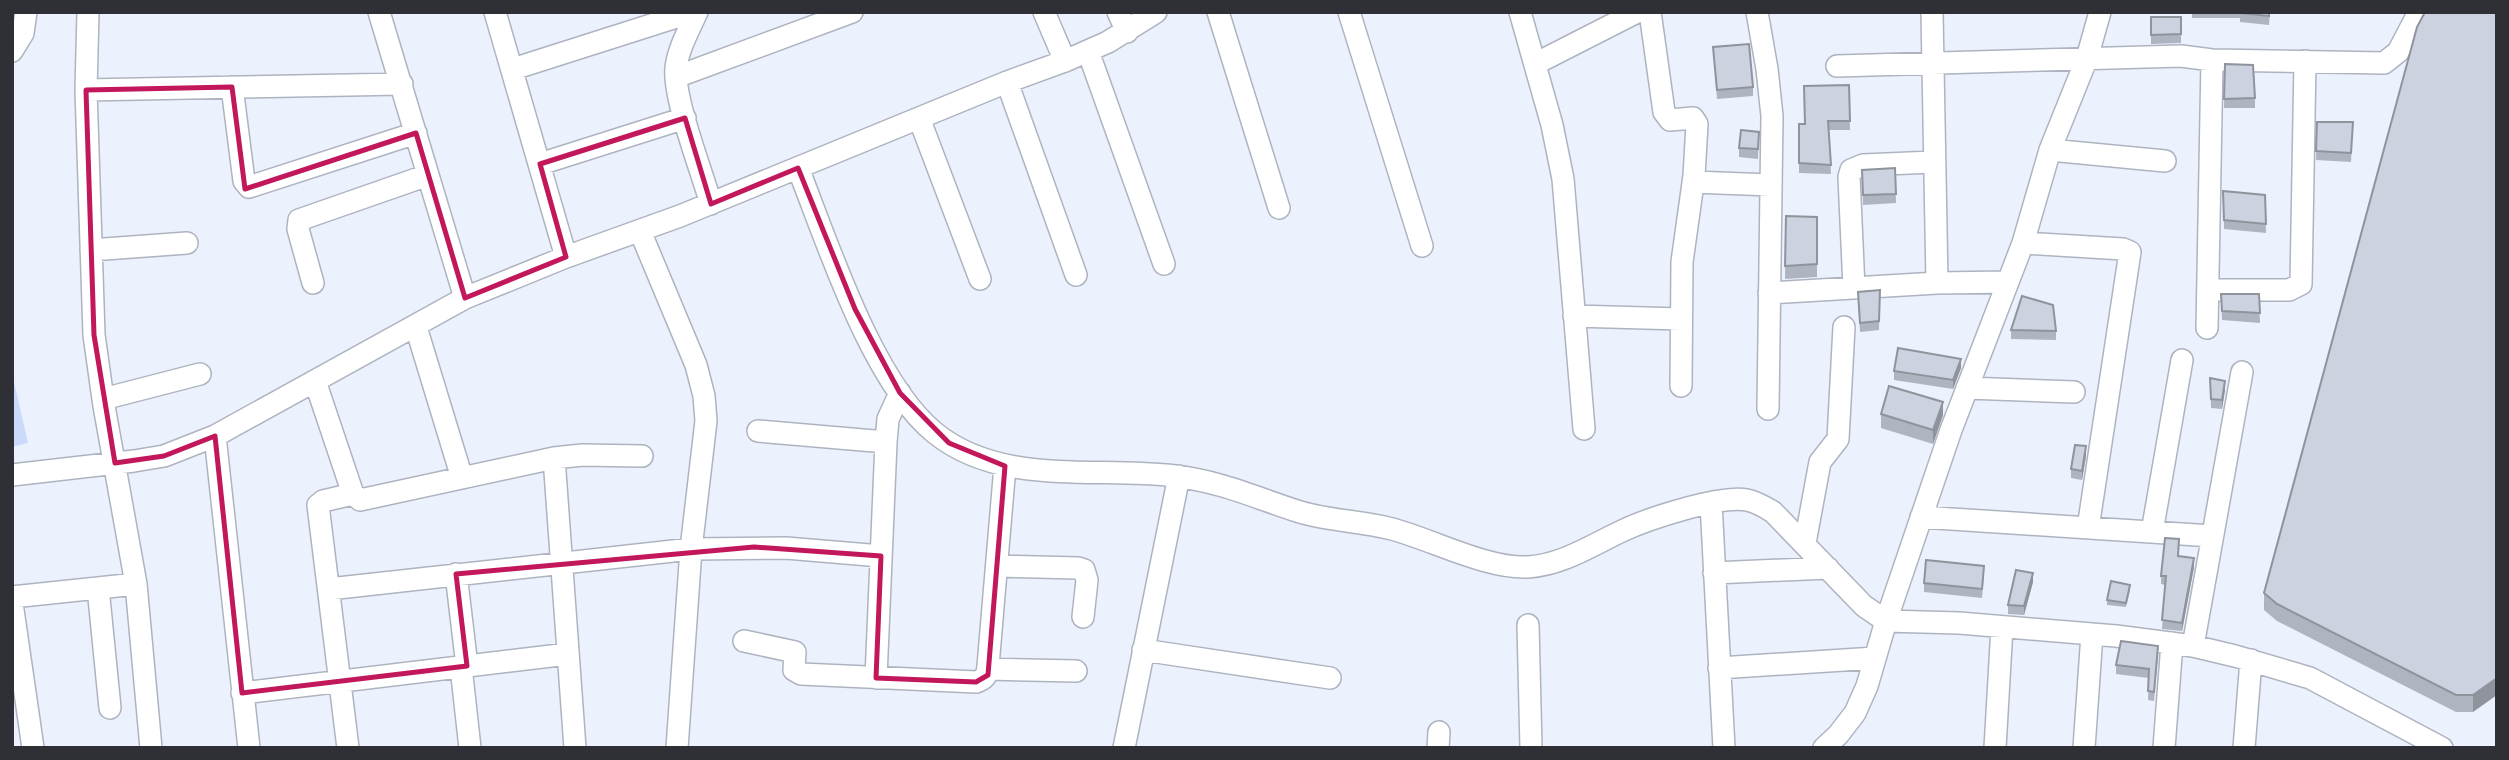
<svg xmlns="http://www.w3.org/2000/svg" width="2509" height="760" font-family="Jost,sans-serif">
<rect width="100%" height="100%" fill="#ebf1fd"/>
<path fill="#cbdafa" d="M12 373 28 443 12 447Z"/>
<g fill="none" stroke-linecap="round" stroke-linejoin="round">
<g stroke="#aeb4bf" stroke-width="24">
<path id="minor" d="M88 12 86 90 94 335 104 406 136 584 151 748
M379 12 465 298
M495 12 566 257
M697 12C689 30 678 49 676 68 673 98 702 172 711 204
M1044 12 1065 61
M1118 12 1127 32
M1218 12 1279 208
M1349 12 1422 246
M1520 12 1552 125 1563 179 1584 429
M1650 12 1664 112 1670 120 1693 118 1697 124 1694 176 1682 262 1681 386
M1757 12 1767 69 1772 116 1768 409
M1932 12 1937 283 2008 282
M12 51 23 33 26 12
M1088 51 1164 264
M1535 64 1637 12
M1837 66 2181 56 2212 60 2384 63 2398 52 2419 12
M513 69 692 12
M676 77 852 12
M1007 82 1076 275
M232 87 244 181 249 187 416 133
M86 90 402 84
M919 118 980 279
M2050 150 2165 161
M540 164 685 118
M798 168C828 244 872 382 935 433 1002 487 1097 466 1175 476 1223 482 1256 498 1300 512 1330 521 1362 521 1392 529 1433 540 1487 569 1528 567 1562 565 1592 545 1622 531 1647 519 1720 495 1747 500 1757 502 1765 507 1773 512L1864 606 1886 621 1959 623 2116 636 2193 646 2235 656 2310 678 2442 748
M1693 182 1771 185
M640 231 696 365 704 396 706 421 691 549 677 748
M2023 243 2123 249 2130 252 2088 528
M91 250 187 243
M313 283 298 229 299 220 428 175
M1854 288 1849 177 1851 170 1863 165 1933 162
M2208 290H2289L2301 284 2305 61
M1769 293 1937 283
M1574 316 1681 319
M416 327 462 478
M2207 328 2212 60
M315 381 353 494 360 500 554 458 582 455 642 456
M1967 388 2074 392
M103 399 200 374
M758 431 886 442
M215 436 249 748
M554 458 575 748
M12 475 134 461 164 456 215 436 465 298 566 257 680 216 1007 82 1065 61 1108 42 1156 12
M1711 503 1724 748
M1921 517 2212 536
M2152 532 2182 360
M1805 543 1820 462 1838 439 1844 327
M997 566 1078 568 1084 570 1087 580 1083 617
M1714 573 1828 568
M456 574 467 666
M98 588 110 708
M329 589 691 549 786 548 881 556
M12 597 136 584
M12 603 33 748
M1528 625 1531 748
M744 641 795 652 794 670 801 674 976 682C985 679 987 676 988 666L1005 466
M2193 646 2242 372
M1143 650 1330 678
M461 667 470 748
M1719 668 1875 658
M988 669 1076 671
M876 678 886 442 888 419 900 393
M242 693 568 654
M348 748 318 505 323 501 353 494
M1124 748 1179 476
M1438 748 1439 732
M1824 748 1838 735 1855 713 1867 686 1886 621 1951 430 2023 243 2050 150 2087 58 2100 12
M1995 748 2002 627
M2084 748 2092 634
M2164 748 2172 643
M2244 748 2251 660"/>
</g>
<use href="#minor" stroke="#fff" stroke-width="21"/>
</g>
<path fill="#afb5c0" d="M2192 12H2270L2269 25 2240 22V18H2192Z
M2497 12 2473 712H2456L2277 621 2264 610V593Z
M2151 17H2181V43L2151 44Z
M1713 47 1753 87V96L1717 99Z
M2225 64 2255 98V108H2224Z
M1849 85 1850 130H1829L1831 174 1799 173V124H1805Z
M2317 122H2353L2351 162 2316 160Z
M1759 132 1758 159 1739 157V148Z
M1895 168 1896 203 1863 205 1862 170Z
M2223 191 2265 195 2266 233 2224 229Z
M1786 216 1817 217V277L1785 279Z
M1880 290 1879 330 1860 332 1858 301Z
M2221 294H2259L2260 323 2222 320Z
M2011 330 2056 331V340L2011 339Z
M1961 368 1953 389 1894 380V371Z
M2210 378 2225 390 2222 409 2211 408Z
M1881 414 1943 415 1933 444 1881 428Z
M2086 456 2082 480 2071 478V469Z
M2179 547V556L2194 567 2182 631 2162 629 2165 585 2161 584V576Z
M1984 575 1982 598 1924 592V583Z
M2033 582 2024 615 2008 614V605Z
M2130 590 2126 607 2107 605V600Z
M2158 655 2154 701 2148 700 2149 678 2116 674V665Z"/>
<path fill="#8f939c" d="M1961 359V368L1953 389V380Z
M2225 381V390L2222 409V400Z
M1943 402V415L1933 444V430Z
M2086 446V456L2082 480V471Z
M2194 558V567L2182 631V623Z
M2033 573V582L2024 615V606Z
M2497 678V695L2473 712V695Z"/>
<path fill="#ccd2df" stroke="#8f939c" stroke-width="2" d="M2240 12H2269V16L2240 13Z
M2425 12H2497V678L2473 695H2456L2277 604 2264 593 2417 27Z
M2151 17H2181V34L2151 35Z
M1749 44 1753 87 1717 90 1713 47Z
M2225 64 2253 65 2255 98 2224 99Z
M1849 85 1850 121H1828L1831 165 1799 163V124H1805L1804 86Z
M2317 122H2353L2351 153 2316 151Z
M1741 130 1759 132 1758 149 1739 148Z
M1895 168 1896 194 1863 195 1862 170Z
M2223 191 2265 195 2266 224 2224 220Z
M1786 216 1817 217V264L1785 266Z
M1880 290 1879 321 1860 323 1858 292Z
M2221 294H2259L2260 313 2222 311Z
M2022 296 2053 305 2056 331 2011 330Z
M1898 348 1961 359 1953 380 1894 371Z
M2210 378 2225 381 2222 400 2211 399Z
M1889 386 1943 402 1933 430 1881 414Z
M2075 445 2086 446 2082 471 2071 469Z
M2165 538 2179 539 2178 556 2194 558 2182 623 2162 620 2166 576H2161Z
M1926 560 1984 566 1982 589 1924 583Z
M2016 570 2033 573 2024 606 2008 605Z
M2111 581 2130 585 2126 603 2107 600Z
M2121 641 2158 646 2154 692 2148 691 2149 669 2116 665Z"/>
<path fill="none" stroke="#c2185b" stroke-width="5" stroke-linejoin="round" d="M232 87 245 189 416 133 465 298 566 257 540 164 685 118 711 204 798 168 855 309 900 393 949 443 1005 466 988 675 976 682 876 678 881 556 754 547 456 574 467 666 242 693 215 436 164 456 115 463 94 335 86 90Z"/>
<rect width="2509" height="760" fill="none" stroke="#2e3035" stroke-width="28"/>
</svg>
